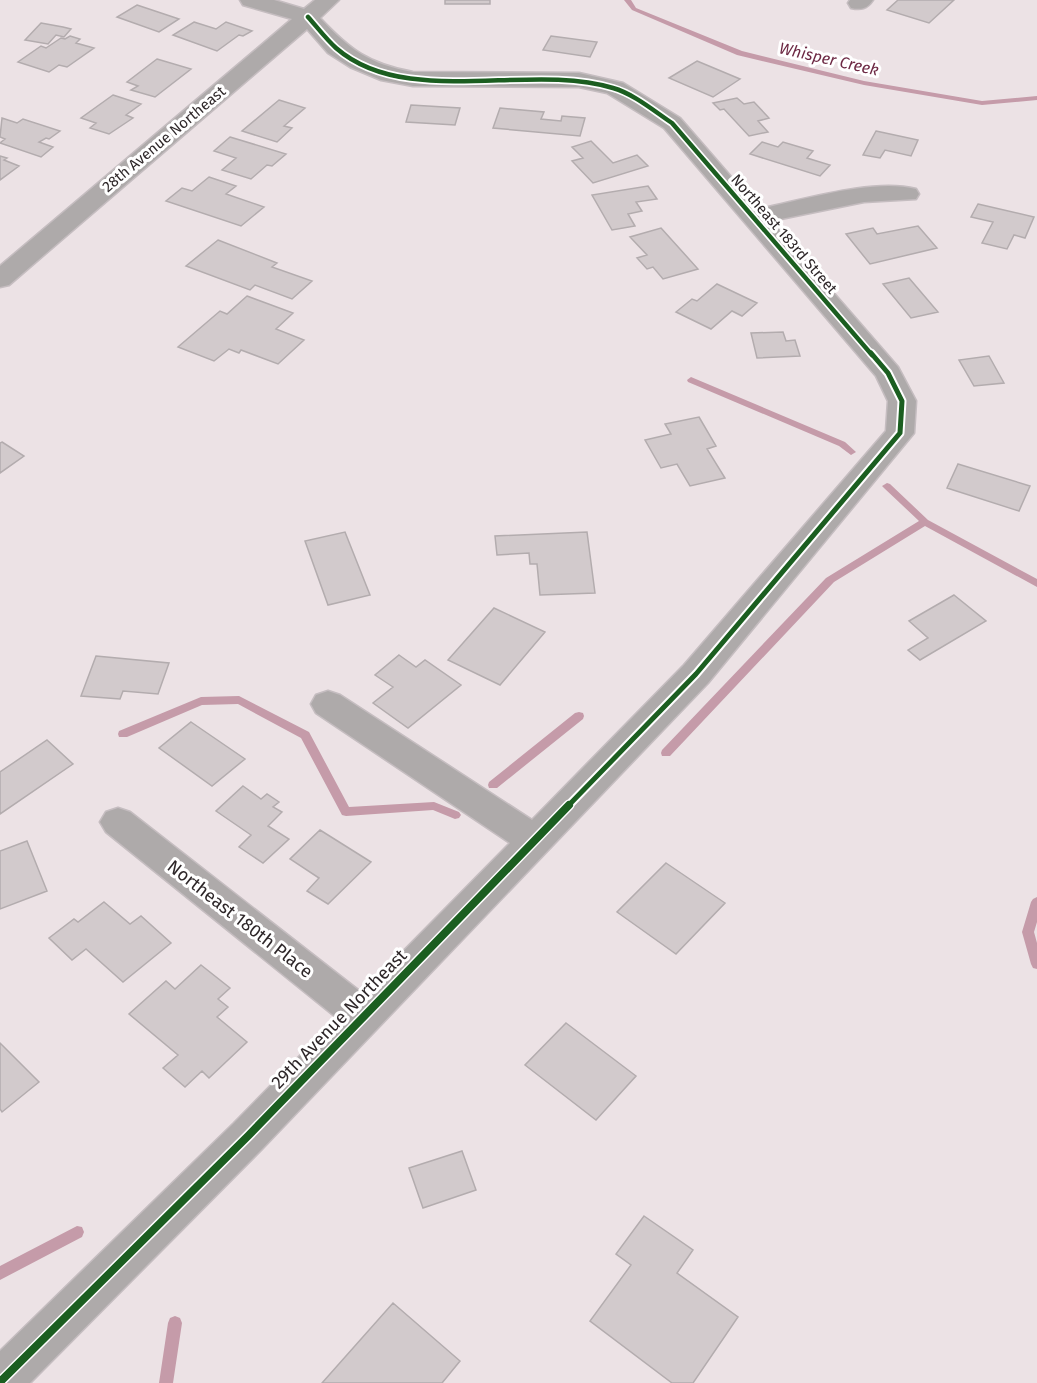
<svg xmlns="http://www.w3.org/2000/svg" width="1037" height="1383" font-family="'Fira Sans',sans-serif">
<rect width="100%" height="100%" fill="#ece2e5"/>
<g fill="none" stroke-linecap="round" stroke-linejoin="round">
<path fill="#c59ba9" fill-rule="evenodd" d="M624 0H631L636 8 742 51 864 81 982 101 1037 96V100L982 105 864 85 737 55 632 10Z
M691 377 845 442 856 452 851 455 839 446 688 382 687 380Z
M887 483 890 484 928 520 1037 579V587L925 526 834 582 670 756H662L661 753 662 750 826 578 919 521 884 488 882 486Z
M239 696 309 732 349 807 434 802 459 812 461 815 459 818 455 819 433 810 346 816 342 815 301 738 238 704 202 705 127 737H119L118 734 119 731 201 697Z
M579 712 583 713 584 716 583 719 497 788H489L488 785 489 782 575 713Z
M1037 897V922L1034 932 1037 943V969L1033 968 1031 964 1022 932 1031 902 1033 899Z
M77 1226 82 1227 84 1232 82 1237 0 1280V1266Z
M175 1316 180 1318 182 1323 173 1383H159L168 1323 170 1318Z"/>
</g>
<path fill="#d2cacc" stroke="#b3acae" stroke-width="1.5" d="M445 0H490V4H445Z
M898 0H954L929 23 887 10Z
M137 5 179 19 159 32 117 17Z
M194 22 216 29 226 22 252 31 243 36 239 35 217 51 173 35Z
M41 23 63 27 71 29 64 37 56 35 48 44 25 40Z
M70 36 80 39 76 43 94 48 67 67 59 65 49 72 18 62 41 46 46 48 61 38 65 39Z
M551 36 597 42 590 57 543 50Z
M157 59 191 69 155 97 131 90 138 86 127 82Z
M697 61 740 79 713 97 669 78Z
M113 95 141 104 126 115 133 118 109 134 90 128 96 123 81 118Z
M737 98 744 104 754 102 769 118 758 121 768 132 749 136 724 109 720 110 713 103Z
M279 100 305 108 284 126 292 128 277 142 242 131Z
M411 105 460 108 455 125 406 122Z
M500 108 544 112 541 119 561 121 562 116 585 118 580 136 493 128Z
M2 118 17 123 23 119 60 131 49 139 46 138 39 142 53 147 41 157 0 143 5 139 0 137Z
M876 131 918 140 911 156 885 150 880 158 863 155Z
M230 137 286 154 272 166 267 165 251 179 222 170 236 158 214 151Z
M591 141 613 163 637 155 648 166 593 183 572 161 583 158 572 147Z
M762 142 778 147 783 142 813 151 807 158 830 165 820 176 750 154Z
M0 156 7 158 4 160 19 166 0 180Z
M209 177 236 186 226 194 264 207 241 226 166 201 182 188 192 191Z
M648 186 657 199 636 202 642 211 628 214 635 226 612 230 592 195Z
M978 204 1034 217 1025 238 1014 235 1007 249 982 243 993 222 971 217Z
M918 226 937 248 870 264 846 234 873 228 877 234Z
M661 228 698 269 663 279 653 267 647 269 637 258 647 255 630 237Z
M218 240 277 263 272 267 312 281 292 299 255 285 250 290 186 266Z
M909 278 938 312 911 318 883 284Z
M717 284 757 303 742 316 732 311 711 329 676 312 692 299 697 301Z
M247 296 293 313 276 329 304 340 278 364 241 350 239 353 229 349 214 361 178 347 220 311 227 314Z
M783 332 786 341 795 340 800 356 757 358 751 333Z
M989 356 1004 383 974 386 959 360Z
M699 417 716 446 707 449 725 478 690 486 677 464 661 468 645 440 671 434 665 424Z
M2 442 24 456 0 473V443Z
M958 464 1030 486 1019 511 947 488Z
M345 532 370 595 328 605 305 541Z
M587 532 595 593 540 595 537 564H530L529 553 497 555 495 536Z
M954 595 986 621 920 660 908 650 928 638 909 621Z
M494 608 545 632 500 685 448 660Z
M399 655 416 667 425 660 461 685 408 728 373 703 393 687 375 675Z
M96 656 169 663 158 694 123 691 120 699 81 696Z
M191 722 245 759 212 786 159 748Z
M47 740 73 764 0 814V772Z
M243 786 261 799 267 794 279 802 273 807 282 812 268 826 289 839 263 863 239 847 251 835 216 811Z
M320 830 371 862 328 904 307 891 319 878 290 859Z
M27 841 47 891 0 909V851Z
M666 863 725 903 676 954 617 912Z
M104 902 130 924 141 916 171 943 123 982 86 949 72 960 49 938 74 919 78 922Z
M201 965 230 988 218 999 228 1007 217 1017 247 1042 209 1078 202 1071 185 1087 163 1068 178 1055 129 1014 166 981 175 989Z
M566 1023 636 1076 596 1120 525 1065Z
M0 1043 39 1082 2 1112 0 1109Z
M462 1151 476 1190 423 1208 409 1168Z
M644 1216 693 1250 677 1273 738 1317 693 1383H672L590 1321 631 1265 616 1254Z
M393 1303 460 1361 442 1383H322Z"/>
<g fill="none" stroke-linecap="round" stroke-linejoin="round">
<g stroke="#c5bdc0" stroke-width="3">
<path id="minor" d="M240 0H274L304 9 315 0H339L320 18C350 50 369 64 413 72L579 73 623 83 680 118 759 209C803 200 873 178 916 189L919 194 916 199 864 202 771 221 898 367 916 401 914 433 708 683 262 1149 30 1383H0V1351L234 1123 337 1018 106 832 100 822 106 812 118 808 130 812 362 993 510 843 316 713 311 704 316 695 328 691 340 695 532 820 684 665 886 431 888 401 876 376 664 128 607 93 579 87 413 86 381 80 350 67 328 53 307 29 9 285 0 287V266L292 19 243 5Z
M850 0H873C867 9 861 10 851 8L848 3Z"/>
</g>
<use href="#minor" fill="#aeaaaa" fill-rule="evenodd"/>
<g stroke="#fff" stroke-width="8">
<path id="cycleway-far2" d="M308 17C317 27 326 39 336 48 406 109 529 62 613 88 634 94 654 111 672 123L872 355"/>
</g>
<g stroke="#fff" stroke-width="9">
<path id="cycleway-far1" d="M567 807 696 674 900 433 902 401 888 373 871 353"/>
</g>
<g stroke="#fff" stroke-width="11">
<path id="cycleway" d="M0 1382 248 1136 569 805"/>
</g>
<use href="#cycleway-far2" stroke="#1b5e20" stroke-width="4.5"/>
<use href="#cycleway-far1" stroke="#1b5e20" stroke-width="5"/>
<use href="#cycleway" stroke="#1b5e20" stroke-width="8"/>
</g>
<g text-anchor="middle" dominant-baseline="central" stroke-width="6" stroke-linejoin="round" paint-order="stroke">
<g font-size="15" fill="#2e2729" stroke="#fff">
<text transform="translate(164 139) rotate(-40)">28th Avenue Northeast</text>
<text transform="translate(784 234) rotate(49)">Northeast 183rd Street</text>
</g>
<g font-size="16" font-style="italic" fill="#6d2944" stroke="#fff">
<text transform="translate(829 59) rotate(13)">Whisper Creek</text>
</g>
<g font-size="18" fill="#2e2729" stroke="#fff">
<text transform="translate(240 919) rotate(38)">Northeast 180th Place</text>
<text transform="translate(339 1019) rotate(-46)">29th Avenue Northeast</text>
</g>
</g>
</svg>
